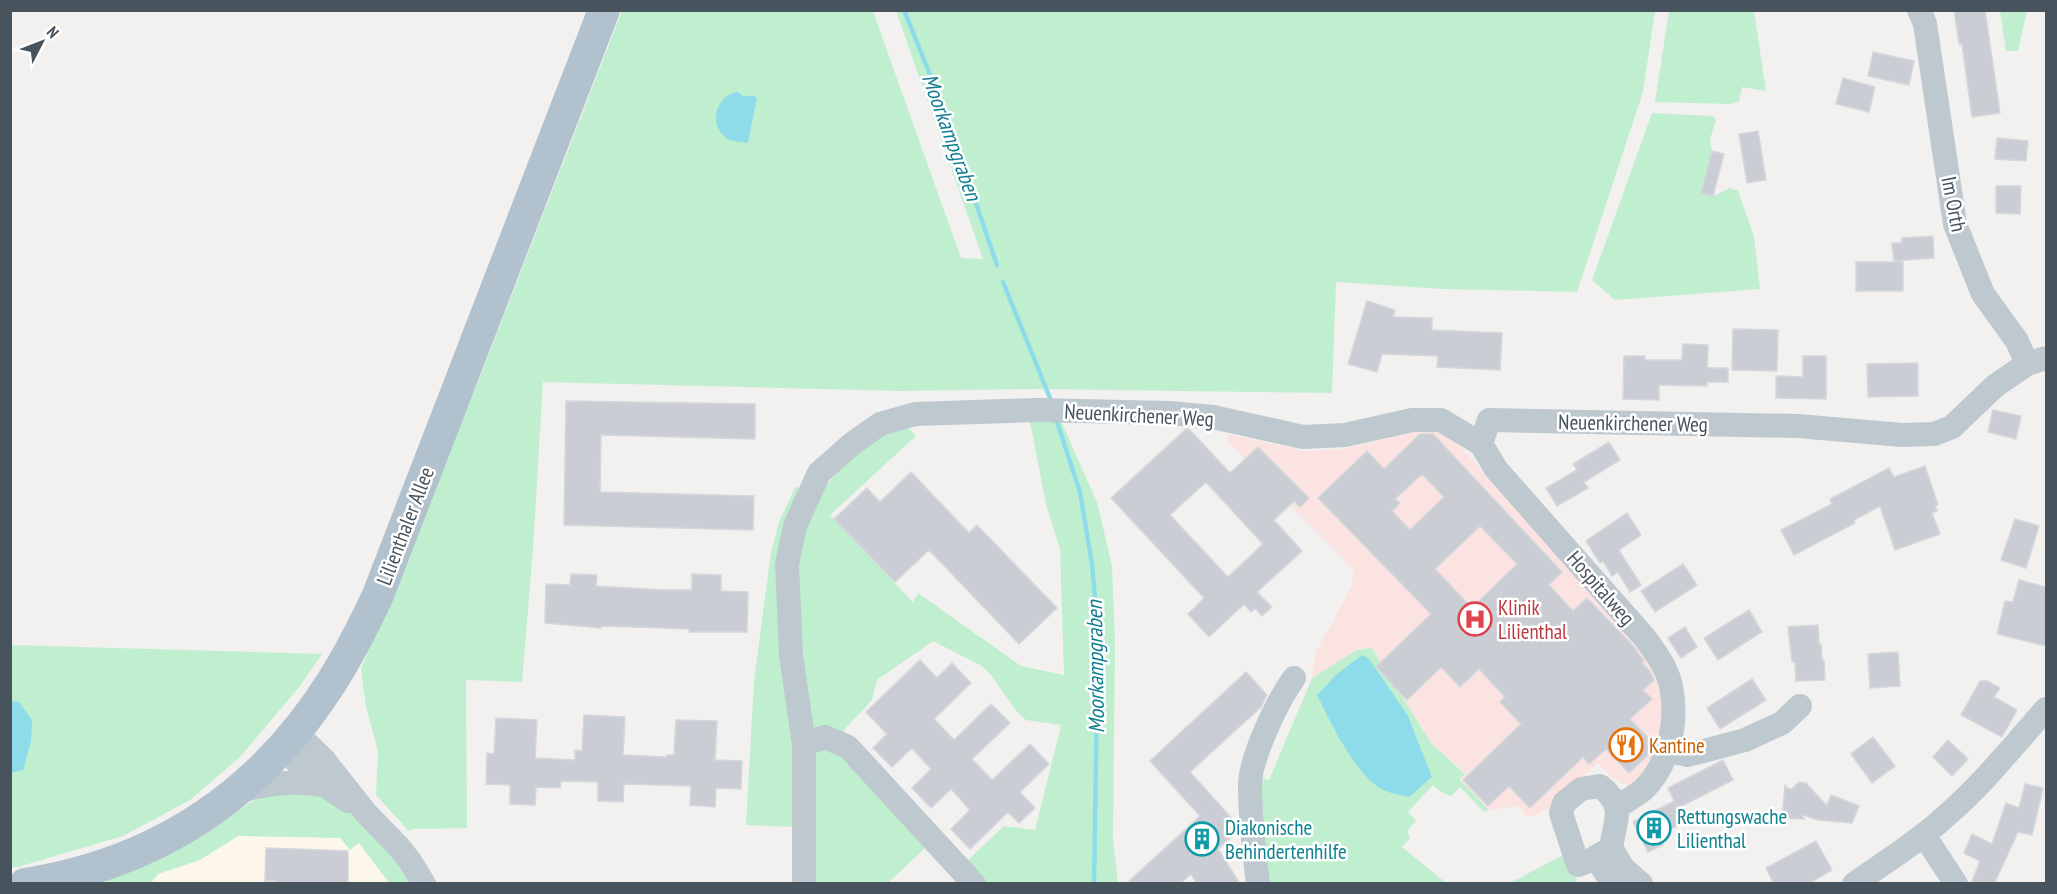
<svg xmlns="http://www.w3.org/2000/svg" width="2057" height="894" font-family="'PT Sans Narrow',sans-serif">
<rect width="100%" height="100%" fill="#f3f0f0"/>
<path fill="#fcf6eb" d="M238 836 340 838 359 843 390 883 136 884 151 883 158 874 200 860Z"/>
<path fill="#fbe3e2" d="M1444 429 1653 659 1667 709 1658 759 1630 788 1614 779 1598 763 1549 808 1533 816H1525L1520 806 1489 810 1459 779 1465 773 1431 743 1372 648 1357 650 1312 678 1316 652 1352 586 1353 569 1229 443 1227 434 1305 451 1341 449 1375 442 1411 431Z"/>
<path fill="#c0efd0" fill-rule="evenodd" d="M622 11H873L961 258 983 259 896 11H1655L1643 92 1577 292 1442 289 1336 282 1332 393 1038 389 900 391 543 382 533 549 522 682 466 680 467 828 414 829 409 831 376 795 378 751 366 707 361 669 482 372ZM743 96H755L757 99 748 143Z
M1669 11H1754L1766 91 1742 87 1739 102 1729 104 1655 102Z
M2000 11H2027L2018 51H2006Z
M1652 113 1713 116 1716 120 1710 139 1712 151 1701 192 1713 196 1730 188 1738 191 1754 236 1760 289 1615 300 1592 280Z
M1061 421 1097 502 1112 566 1115 643 1113 840 1118 883H962L925 848 888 883 810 884 801 652 796 567 803 533 817 499 843 463 876 438 905 424 916 436 830 515 913 602 918 593 1021 666 1064 675 1060 549 1046 504 1030 422ZM933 641 982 666 991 675 1017 712 1026 720 1061 725 1035 830 1004 826 968 860 843 731 872 700 877 680Z
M796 486 803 493 787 530 797 827 746 825 754 681 771 552 779 522Z
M11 645 322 654 300 686 241 756 190 800 123 836 18 867H11L10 773 23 770 19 702 11 701Z
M1372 648 1431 743 1465 774 1459 779 1489 810 1484 812 1460 787 1451 796 1441 792 1433 785 1408 812 1416 821 1407 831 1410 838 1402 847 1446 883H1266L1257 777 1269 780 1312 678 1357 650Z
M281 789 332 798 368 826 408 878 409 884 389 883 359 843 350 850 340 838 238 836 200 860 158 874 151 883 81 881C119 868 162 858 198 838 226 823 249 797 281 789Z
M1567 853 1576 876 1577 883 1508 884Z"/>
<path fill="#8edcea" d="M738 92 743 96H755L757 99 748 143C740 142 730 142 724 136 708 122 718 94 738 92Z
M1362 655 1369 659 1408 716 1432 777 1409 797C1402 795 1393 794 1386 791 1358 781 1330 721 1317 695L1337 674Z
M11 701 19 702 32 720 31 741 23 770 11 773Z"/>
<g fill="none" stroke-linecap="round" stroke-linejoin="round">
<path stroke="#8edcea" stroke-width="4.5" d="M904 10 945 112 997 265
M1003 282 1050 398
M1056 419 1080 492 1092 564 1098 633 1094 884"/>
</g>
<path fill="#cacdd3" stroke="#d4d7db" stroke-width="1.5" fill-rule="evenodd" d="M1954 10H1985L2000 113 1972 117 1962 44H1959Z
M1873 52 1914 61 1909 85 1868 76Z
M1843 78 1875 87 1869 112 1836 104Z
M1758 131 1766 180 1747 183 1739 134Z
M1997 138 2028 141 2026 161 1995 159Z
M1712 151 1724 154 1713 196 1701 193Z
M1996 186H2021L2020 214 1996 213Z
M1933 236 1934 258 1894 261 1892 243H1902V238Z
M1856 262H1903V291H1856Z
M1367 301 1395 310 1393 317 1432 318V330L1502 333 1500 370 1437 367 1438 356 1382 354 1377 372 1348 364Z
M1733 329 1778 330 1777 371 1732 370Z
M1683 344 1708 345 1707 368H1728V382H1707V386L1659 385V400L1623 399 1624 356H1645V360H1682Z
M1803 356H1826V399L1776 398V376L1803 377Z
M1918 363V396L1868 397 1867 364Z
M566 401 755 404V439L601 435 600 492 754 496 753 530 564 525Z
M1993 410 2021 416 2016 439 1988 432Z
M1186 429H1189L1230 473 1258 447 1309 498 1300 507 1294 501 1274 520 1302 551 1257 592 1272 607 1262 616 1255 608 1251 612 1244 604 1209 637 1188 614 1204 598 1111 498ZM1206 482 1263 544 1228 577 1170 515Z
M1420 434H1433L1562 572 1549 585 1573 611 1587 598 1634 647 1644 661 1642 663 1649 670 1654 680 1643 690 1652 699 1630 719 1654 744 1651 752 1629 773 1606 749 1589 764 1583 757 1530 808 1509 786 1488 806 1463 780 1521 724 1500 702 1505 697 1479 669 1460 687 1441 667 1407 700 1376 667 1431 614 1318 498 1367 451 1384 469ZM1422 474 1444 497 1410 530 1392 511 1400 503 1395 499ZM1480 526 1517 564 1472 608 1435 569Z
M1609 442 1620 460 1584 482 1588 488 1557 506 1546 488 1577 470 1573 464Z
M1925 466 1938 505 1935 506 1937 511 1932 513 1940 534 1895 550 1880 506 1854 520 1855 523 1794 555 1781 530 1832 504 1830 499 1889 468 1894 477Z
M911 472 969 533 977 525 1057 608 1019 644 929 550 895 582 834 519 867 488 880 502Z
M1627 513 1641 535 1619 550 1641 585 1630 592 1618 572 1612 576 1603 561 1600 563 1586 541Z
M2015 519 2039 526 2026 568 2001 560Z
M1683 564 1697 585 1655 612 1641 591Z
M571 574 597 575 596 586 664 590H692V574L721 575V591L748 592 747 632H689V629L664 628 601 626V628L545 623 546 584 570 585Z
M2019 580 2046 587V646L1997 634 2005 601 2013 602Z
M1749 610 1762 632 1718 660 1704 638Z
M1818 625 1819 644H1821L1822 660H1824L1825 680 1796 681 1795 662H1792L1788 627Z
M1685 627 1697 647 1681 658 1668 638Z
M1898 652 1900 686 1870 688 1868 654Z
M920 660 937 678 952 663 971 683 934 719 954 740 991 704 1010 723 972 759 992 780 1030 744 1049 764 1020 792 1035 808 1019 823 1008 812 970 849 951 829 970 810 951 789 931 808 912 788 931 769 912 748 892 767 873 748 887 734 866 712Z
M1246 672 1267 695 1261 707 1190 772 1237 824 1238 831 1218 849 1240 884H1197L1191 874 1180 884H1126L1200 816 1150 761Z
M1752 679 1766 700 1720 729 1707 708Z
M1980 681H1987L2000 688 1994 697 2017 710 2002 737 1961 715Z
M584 715 625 717 623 755 667 757V755H674L676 720 717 721 715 760 742 761 741 789 716 788 715 807 690 805 691 786 624 784 623 802 598 801V782L561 781 560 788 536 787 535 805 510 804V785L486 784 487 753 494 754 496 718 537 720 535 758 575 760V750L582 751Z
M1873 737 1895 766 1872 783 1851 754Z
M1948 740 1968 759 1952 776 1933 757Z
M1723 760 1733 780 1678 808 1668 788Z
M1799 782 1806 783 1827 806 1831 795 1859 806 1852 823 1818 820 1801 814 1804 819 1782 818 1785 785 1787 788 1792 789Z
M2025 784 2043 788 2032 835 2018 832 1994 884H1971L1980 861 1964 853 1972 834 1992 844 2006 803 2019 808Z
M1674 801 1685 822 1658 835 1663 845 1648 852 1633 822Z
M1816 841 1832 870 1808 884H1774L1766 868Z
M266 848 348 851V883L275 884V881H265Z"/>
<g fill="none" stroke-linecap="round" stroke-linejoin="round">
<path stroke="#bec8cf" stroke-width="24" d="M1919 10 1925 24 1955 224 1983 294 2017 341 2027 364 2046 358
M1481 444 1496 469 1645 638C1656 653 1667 668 1671 686 1678 721 1670 763 1644 789 1636 796 1626 801 1617 807
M295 732 324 760 365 812 398 846 410 861 424 884
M804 744 825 737 848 747 974 884
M283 745 304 771 348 801
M1668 750 1688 755 1745 740 1782 723 1800 706
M238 791C269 784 289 780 321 785
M1924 835 1956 884
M1611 848 1589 861 1578 865 1561 813 1564 803 1581 789 1600 786C1626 806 1615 820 1611 848L1623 868 1641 884
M1596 857 1609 878 1615 884
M804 884V744L791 655 787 564 795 526 819 473 853 443 880 424 915 414 1037 410 1170 413 1213 417 1303 437 1345 435 1412 420H1441L1481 444 1489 420 1798 426 1902 435 1934 434 1952 427 1995 386 2027 364
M1258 884C1254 852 1250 818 1250 785 1250 758 1278 700 1294 678
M1854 884C1885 862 1918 842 1946 816 1983 784 2014 745 2046 709"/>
<path stroke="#b1c1ce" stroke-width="32" d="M25 884C158 863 259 796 331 683 349 655 364 625 378 595L604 10"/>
</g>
<defs>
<g id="hospital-ring" transform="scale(1.725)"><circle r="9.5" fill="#fff" stroke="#e0444e" stroke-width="1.5"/><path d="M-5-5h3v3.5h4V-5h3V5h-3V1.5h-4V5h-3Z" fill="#e0444e"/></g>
<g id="restaurant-ring" transform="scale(1.725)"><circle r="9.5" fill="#fff" stroke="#e8710a" stroke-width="1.5"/><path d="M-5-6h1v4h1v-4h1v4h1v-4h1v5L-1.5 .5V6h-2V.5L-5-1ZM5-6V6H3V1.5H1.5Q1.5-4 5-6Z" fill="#e8710a"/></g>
<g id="building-ring" transform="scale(1.725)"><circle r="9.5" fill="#fff" stroke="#0f9aa8" stroke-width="1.5"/><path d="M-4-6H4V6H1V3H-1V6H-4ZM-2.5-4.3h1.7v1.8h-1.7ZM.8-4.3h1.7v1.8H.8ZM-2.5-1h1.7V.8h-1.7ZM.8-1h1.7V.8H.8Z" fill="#0f9aa8"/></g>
</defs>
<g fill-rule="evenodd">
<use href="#hospital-ring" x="1475" y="619"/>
<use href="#restaurant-ring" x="1626" y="745"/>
<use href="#building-ring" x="1654" y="828"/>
<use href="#building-ring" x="1202" y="839"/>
</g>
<g text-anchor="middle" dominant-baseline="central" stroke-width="5" stroke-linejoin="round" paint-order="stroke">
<g font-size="21" fill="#48545d" stroke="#fff">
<text transform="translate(1954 204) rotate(79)">Im Orth</text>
<text transform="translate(1139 415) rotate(3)">Neuenkirchener Weg</text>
<text transform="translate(1633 423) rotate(1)">Neuenkirchener Weg</text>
<text transform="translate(405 526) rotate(-69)">Lilienthaler Allee</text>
<text transform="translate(1601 588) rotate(49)">Hospitalweg</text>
</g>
<g font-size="21" fill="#be3a42" stroke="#fff" text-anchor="start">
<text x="1498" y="607">Klinik<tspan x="1498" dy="24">Lilienthal</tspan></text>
</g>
<g font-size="21" fill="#c56008" stroke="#fff" text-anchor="start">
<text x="1649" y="745">Kantine</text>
</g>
<g font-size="21" fill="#0d838f" stroke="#fff" text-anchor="start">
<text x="1677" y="816">Rettungswache<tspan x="1677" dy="24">Lilienthal</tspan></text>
<text x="1225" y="827">Diakonische<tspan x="1225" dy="24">Behindertenhilfe</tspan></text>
</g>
<g font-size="22" font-style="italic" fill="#107e92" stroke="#fff">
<text transform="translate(952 137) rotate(70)">Moorkampgraben</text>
<text transform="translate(1095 667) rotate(-91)">Moorkampgraben</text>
</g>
</g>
<rect width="2057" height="894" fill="none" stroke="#48545d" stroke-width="24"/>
<g transform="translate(42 42) rotate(48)" stroke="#ffffff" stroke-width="4.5" paint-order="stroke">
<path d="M0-4.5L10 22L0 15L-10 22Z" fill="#48545d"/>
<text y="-9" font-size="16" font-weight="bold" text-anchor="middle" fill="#48545d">N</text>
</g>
</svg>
